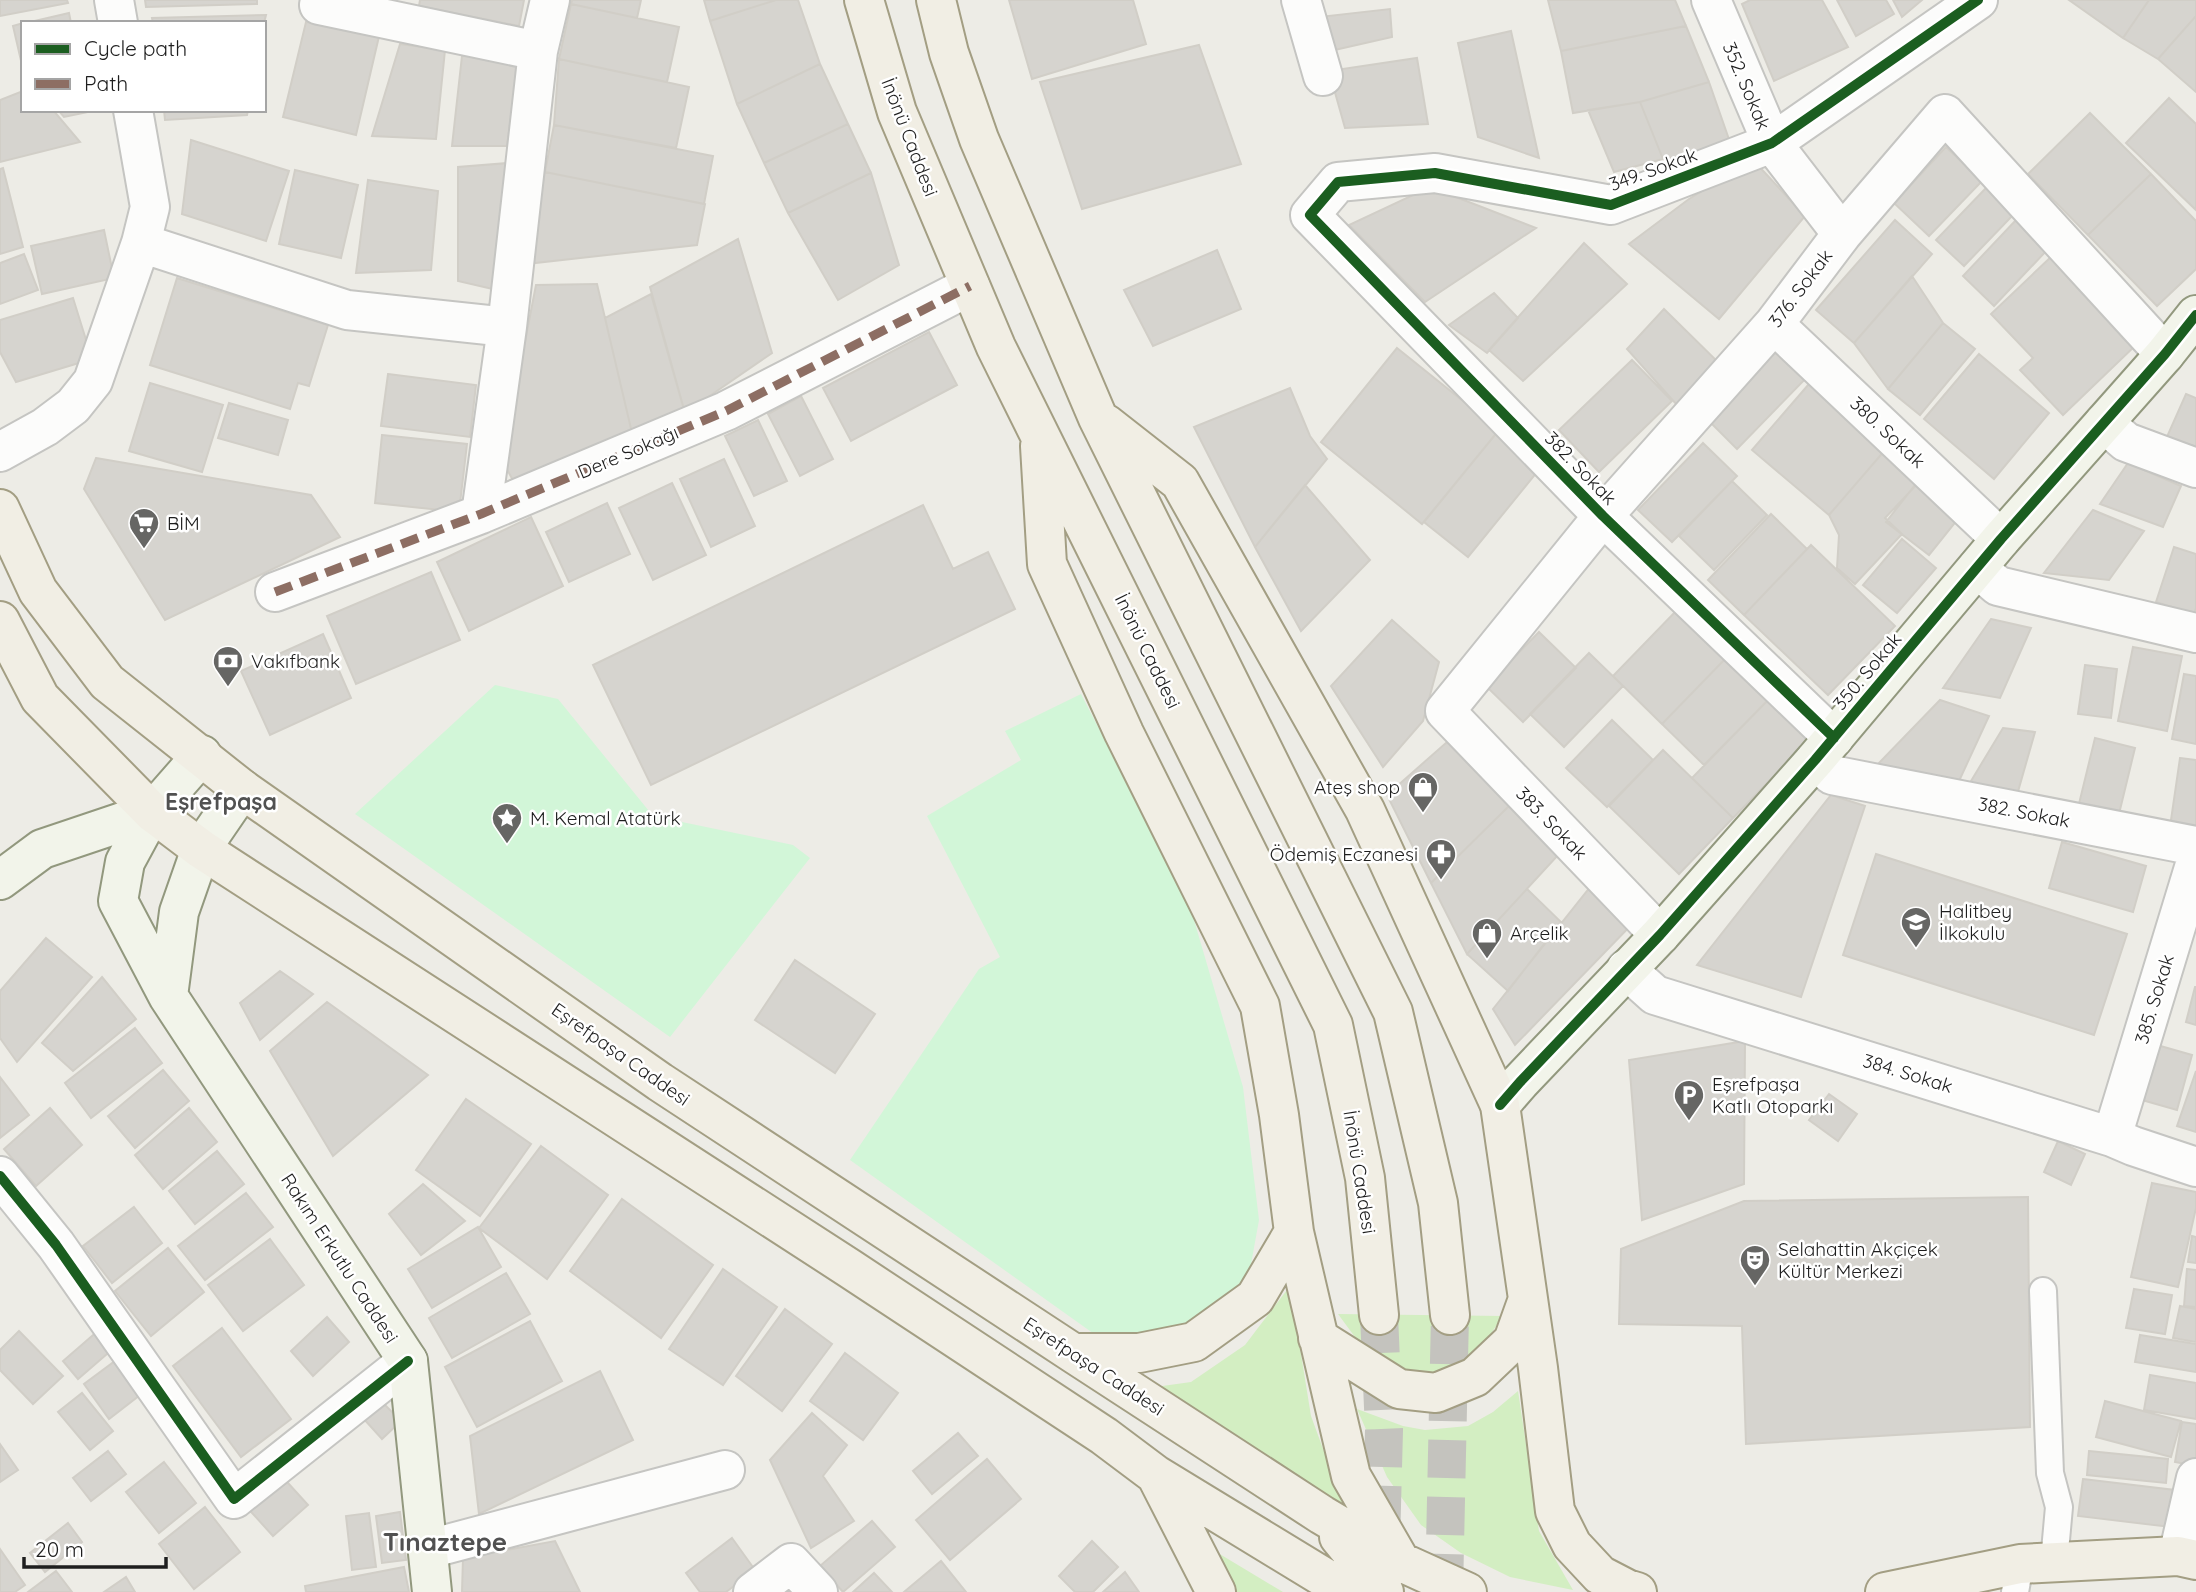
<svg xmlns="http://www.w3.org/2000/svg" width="2196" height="1592" font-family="Quicksand,sans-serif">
<rect width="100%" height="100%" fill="#edece6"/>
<path fill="#d3eec2" d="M1290 1286 1311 1416 1333 1476 1358 1518 1148 1388 1191 1382 1245 1345Z
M1338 1314 1503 1316 1473 1360 1431 1382 1366 1352Z
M1518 1391 1539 1531 1573 1590 1510 1577 1461 1553 1421 1525 1387 1477 1357 1409 1403 1426 1425 1430 1468 1426 1493 1412Z
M1218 1553 1283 1592H1237Z"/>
<path fill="#d2f6d8" d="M495 685 558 699 653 816 793 845 810 858 670 1037 355 814Z
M1081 694 1189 903 1243 1087 1259 1220 1248 1281 1200 1330 1111 1346 850 1160 979 969 1000 957 927 816 1021 760 1005 731Z"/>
<path fill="#d6d4cf" stroke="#d1cec7" stroke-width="2" d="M0 0H67L68 3 0 16Z
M145 0H257V4L146 7Z
M420 0H524L519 26 419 6Z
M572 0H641L637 18 571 4Z
M704 0H776L710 21Z
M776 0H798L820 64 737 104 710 21Z
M1009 0H1133L1146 44 1032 79Z
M1548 0H1675L1686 26 1561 51Z
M1750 0H1822L1848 47 1774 81 1742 4Z
M1837 0H1886L1894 14 1856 36Z
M1893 0H1922L1902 17Z
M2069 0H2149L2123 38Z
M2149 0H2196V16L2158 59 2123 38Z
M571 4 679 27 667 82 559 59Z
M1390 9 1392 37 1330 51 1319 17Z
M69 13 71 23H26Z
M266 15 264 23H153L152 18Z
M2196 16V92L2158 59Z
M306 22 380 32 356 135 283 117Z
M23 23V64L22 65 13 26Z
M1686 26 1709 82 1640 102 1573 113 1561 51Z
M1511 31 1539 158 1478 137 1458 43Z
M400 44 445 50 436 139 372 136Z
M1199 45 1241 164 1082 209 1040 82Z
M462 56 519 59 507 146H452Z
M1417 58 1428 124 1345 128 1329 71Z
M559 59 689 87 676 148 554 125Z
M820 64 848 124 764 163 737 104Z
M1709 82 1732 148 1663 159 1640 102Z
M23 91V110H53L80 142 0 162V100Z
M2169 98 2196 124V210L2126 143Z
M1640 102 1663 159 1614 172 1588 110Z
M58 110H93V111L64 117Z
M164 110H248L247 115 165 120Z
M2090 113 2151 174 2088 235 2028 174Z
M848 124 871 173 788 213 764 163Z
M554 125 713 156 704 204 545 172Z
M191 140 289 171 266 241 182 214Z
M1946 147 1982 181 1929 236 1894 203Z
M1753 160 1805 216 1719 319 1629 244 1689 199Z
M521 162 497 290 458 281V167Z
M3 168 23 247 0 254V169Z
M295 170 358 185 341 258 279 244Z
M545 172 705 204 697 245 526 264Z
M871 173 899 265 838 300 788 213Z
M2151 174 2196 221V269L2157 306 2088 235Z
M368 180 438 191 431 270 356 273Z
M1430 187 1536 228 1425 302 1349 225Z
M1986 188 2013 215 1964 266 1936 240Z
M2017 219 2049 248 1994 306 1963 276Z
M1895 220 1932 254 1854 343 1816 310Z
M104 230 114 278 42 294 31 246Z
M738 239 772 353 685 413 650 287Z
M1584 243 1627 284 1523 381 1489 350Z
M1217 250 1241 309 1153 346 1124 290Z
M24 254 38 290 0 304V263Z
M2053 255 2138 343 2063 415 2020 370 2033 358 1991 314Z
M1912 276 1943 323 1888 389 1854 343Z
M177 278 328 325 309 386 298 383 290 409 150 365Z
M597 284 632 433 516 486 502 460 536 285Z
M1494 293 1518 318 1487 353 1449 325Z
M651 294 685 413 632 433 605 318Z
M73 298 92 359 16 382 0 352V320Z
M1664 309 1723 367 1685 414 1627 349Z
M1943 323 1975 349 1920 415 1888 389Z
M929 332 957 385 851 441 823 388Z
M1778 341 1811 373 1737 449 1705 417Z
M1397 348 1499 430 1422 524 1321 442Z
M1979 354 2049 413 1994 479 1924 419Z
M1632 360 1672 401 1599 472 1559 430Z
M388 374 476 385 470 437 381 426Z
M150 383 223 405 202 472 129 451Z
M1809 384 1886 449 1829 515 1752 450Z
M1290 388 1310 436 1327 459 1255 547 1194 427Z
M2186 394 2196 398V453L2166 439Z
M801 396 833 459 800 476 768 414Z
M229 403 288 420 278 455 218 438Z
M758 420 787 481 754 496 725 436Z
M1499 430 1542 466 1468 557 1424 522Z
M382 435 467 444 459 512 375 503Z
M1703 443 1737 476 1672 542 1638 510Z
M1886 449 1922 479 1885 518 1902 534 1855 584 1837 568 1839 535 1829 515Z
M96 458 311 495 340 537 165 620 84 489Z
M724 459 755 526 711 547 680 479Z
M2128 463 2181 486 2163 527 2100 504Z
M1732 481 1767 515 1714 570 1679 536Z
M672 483 706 555 653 580 619 508Z
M1305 485 1370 560 1301 631 1255 547Z
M1915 485 1958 519 1929 555 1886 522Z
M607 503 630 554 569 582 546 532Z
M923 505 953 569 988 552 1015 609 651 785 593 665Z
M2093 510 2144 531 2109 580 2044 573Z
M1771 514 1807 549 1744 615 1708 580Z
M531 517 563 586 469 631 437 562Z
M1902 539 1936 568 1897 613 1863 585Z
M1811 545 1895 626 1828 695 1744 615Z
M2174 547 2196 554V608L2194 614 2156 602Z
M431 572 460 640 356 684 327 616Z
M1679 608 1728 656 1662 724 1613 676Z
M1991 619 2031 628 2000 698 1943 688Z
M1392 620 1439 662 1423 721 1383 767 1331 686Z
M1539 632 1576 668 1523 722 1486 686Z
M323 634 351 698 270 735 241 671Z
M2133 647 2182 656 2167 731 2118 721Z
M1589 653 1623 686 1564 747 1530 714Z
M1728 656 1771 697 1704 765 1662 724Z
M2085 665 2117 669 2111 718 2078 714Z
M2184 674 2196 676V744L2172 739Z
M1771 697 1812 737 1733 818 1692 778Z
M1940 700 1989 716 1959 781 1878 764Z
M1612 720 1653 760 1607 807 1566 768Z
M2003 728 2035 732 2017 795 1968 786Z
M2095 738 2135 748 2118 818 2078 808Z
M1447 742 1510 805 1431 883 1387 795Z
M1663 750 1733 818 1679 874 1609 806Z
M2180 758 2196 760V831L2170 827Z
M1831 795 1865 806 1801 997 1697 965Z
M1510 805 1559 854 1467 954 1431 883Z
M2062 842 2146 866 2133 912 2049 888Z
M1876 854 2127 934 2094 1035 1843 955Z
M1591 886 1635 921 1515 1045 1493 1009Z
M1527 889 1561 922 1508 991 1467 954Z
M46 938 92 977 17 1062 0 1038V991Z
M795 960 875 1014 835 1073 755 1020Z
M280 971 313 994 260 1040 240 1003Z
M102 977 136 1019 73 1071 42 1043Z
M2195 987H2196V1025L2186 1022Z
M327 1002 428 1075 333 1156 270 1051Z
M135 1028 162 1063 91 1118 65 1083Z
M1745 1041 1744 1184 1642 1220 1629 1060Z
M2150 1043 2192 1055 2177 1110 2135 1098Z
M163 1070 189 1101 135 1148 108 1116Z
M2196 1071V1132L2177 1126Z
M0 1077 29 1115 0 1138Z
M1829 1094 1857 1114 1838 1141 1809 1120Z
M466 1099 531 1144 480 1216 416 1170Z
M50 1108 82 1145 36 1186 4 1149Z
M189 1108 217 1142 163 1189 135 1155Z
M2058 1141 2085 1154 2071 1185 2044 1172Z
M541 1146 608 1195 547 1279 479 1228Z
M217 1151 244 1184 195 1224 169 1191Z
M2152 1183 2196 1192V1208L2178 1287 2131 1277Z
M423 1184 465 1221 421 1255 389 1214Z
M246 1193 273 1227 205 1280 178 1246Z
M2028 1197 2030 1427 1746 1444 1742 1326 1619 1324 1621 1249 1744 1201Z
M622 1199 713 1265 661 1338 570 1271Z
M134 1207 162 1243 112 1283 83 1246Z
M478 1227 501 1267 432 1308 408 1269Z
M2192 1236 2196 1237V1263L2188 1262Z
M270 1239 304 1285 243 1331 208 1285Z
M168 1248 204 1292 151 1336 115 1291Z
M723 1269 777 1307 723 1385 669 1349Z
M2187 1269 2196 1270V1307L2184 1306Z
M506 1273 530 1314 452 1358 429 1318Z
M2134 1289 2172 1295 2165 1334 2126 1328Z
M2180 1306 2196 1309V1342L2173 1338Z
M785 1309 832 1344 782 1411 736 1376Z
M327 1317 349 1342 313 1376 291 1351Z
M530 1321 562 1381 477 1427 445 1367Z
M222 1328 291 1419 241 1457 173 1366Z
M99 1330 114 1348 78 1379 63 1361Z
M19 1331 63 1376 33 1404 0 1370V1350Z
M2140 1335 2196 1344V1372L2135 1362Z
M845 1353 898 1393 863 1440 810 1401Z
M115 1361 140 1395 109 1419 84 1384Z
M600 1371 633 1440 479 1514 470 1436Z
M2150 1375 2196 1383V1419L2144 1410Z
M82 1393 113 1431 90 1450 58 1412Z
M381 1401 401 1421 382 1439 363 1418Z
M2105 1401 2181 1421 2171 1457 2096 1437Z
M812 1413 847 1445 823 1476 854 1521 811 1548 770 1460Z
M2182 1422 2196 1424V1466L2175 1462Z
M958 1433 978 1456 932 1494 913 1471Z
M0 1444 18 1470 0 1482Z
M108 1451 126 1474 91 1501 73 1478Z
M2089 1451 2168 1459 2166 1483 2087 1475Z
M987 1459 1021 1499 950 1560 916 1520Z
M164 1462 196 1503 159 1533 126 1492Z
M278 1472 308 1505 273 1536 243 1503Z
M2083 1479 2183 1491 2179 1528 2078 1516Z
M205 1507 240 1552 194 1589 159 1544Z
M400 1512 406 1560 382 1563 376 1516Z
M369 1513 376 1567 352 1570 346 1516Z
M872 1521 895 1547 843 1592 820 1566Z
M68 1523 82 1542 45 1572 30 1553Z
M732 1538 755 1570 726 1592H700L686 1573Z
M555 1541 580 1592H462L463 1558Z
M1092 1541 1118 1567 1093 1592H1075L1059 1576Z
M0 1549 25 1585 15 1592H0Z
M941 1561 966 1592H904Z
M404 1567 409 1592H306L305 1586Z
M56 1571 72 1592H28Z
M1125 1572 1139 1592H1103Z
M874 1573 892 1592H853Z
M126 1577 135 1592H104Z"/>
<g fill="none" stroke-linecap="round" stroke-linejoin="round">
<path stroke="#c4c3be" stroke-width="38" stroke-dasharray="38 19" stroke-linecap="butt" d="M1379 1315 1384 1430 1381 1544
M1444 1592 1450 1315"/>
<g stroke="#c5c5c2" stroke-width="30">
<path id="lane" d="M2043 1291 2050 1473 2059 1507 2054 1562
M2015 1592 2020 1564"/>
</g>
<g stroke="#c5c5c2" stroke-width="42">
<path id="street" d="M114 0 118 23
M1301 0 1323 76
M1711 0 1772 143 1842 234
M319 5 538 51
M141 243 347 310 507 327
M1774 324 2001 539
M2104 423 2126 442 2196 468
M0 452 45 427 73 406 93 381 141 243 150 207 133 110
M481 514 507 327 538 51 550 0
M1977 568 1998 586 2196 633
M275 592 481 514 726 411 970 286
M1834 738 1603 516 1310 215 1338 182 1435 173 1611 205 1772 143 1978 0
M1815 760 1832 775 2196 846
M1660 935 1445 711 1603 516 1774 324 1842 234 1945 114 2165 354
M1626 969 1655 995 2112 1137 2133 1146 2196 1167
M2112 1137 2196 861
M0 1176 56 1245 234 1499 408 1361
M429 1549 725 1470
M2178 1556 2196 1478
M753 1592 791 1563 818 1592"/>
</g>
<g stroke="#92987e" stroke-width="42">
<path id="secondary" d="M202 755 152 812 125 862 118 901 168 996 408 1361 432 1592
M0 880 42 849 152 812
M168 996 179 912 201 849 242 789
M1500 1105 1520 1082 1660 935 1815 760 2001 539 2165 354 2196 315"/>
</g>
<g stroke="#a39e83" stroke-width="42">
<path id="primary" d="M864 0 897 112 996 347 1333 1025 1365 1178 1379 1315
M936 0 949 53 979 139 1098 418 1393 1012 1438 1203 1450 1315
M1106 424 1180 482 1365 810 1500 1105 1538 1368 1555 1511 1572 1545 1600 1575 1627 1589 1637 1592
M1040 446 1047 564 1124 733 1260 1006 1279 1115 1294 1232 1351 1476 1400 1561
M0 509 38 591 107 682 242 789 660 1082 1073 1353 1322 1515 1401 1562 1467 1592
M0 621 40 698 152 812 201 849 849 1268 1104 1436 1156 1475 1348 1592
M1318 1338 1399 1389 1436 1393 1475 1377 1513 1341 1528 1299
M1073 1353H1139L1194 1342 1255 1298 1294 1232
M1156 1475 1216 1592
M1339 1537 1384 1592
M1885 1592 2020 1564 2178 1556 2196 1560"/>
</g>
<use href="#lane" stroke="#fcfcfb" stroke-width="26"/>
<use href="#street" stroke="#fcfcfb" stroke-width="38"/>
<use href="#secondary" stroke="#f2f4ea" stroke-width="38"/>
<use href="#primary" stroke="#f1eee4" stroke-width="38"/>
<path stroke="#8d6e63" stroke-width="9" stroke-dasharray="18 9" stroke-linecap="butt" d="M275 592 481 514 726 411 970 286"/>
<g stroke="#fff" stroke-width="15">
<path id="cycleway" d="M1834 738 1603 516 1310 215 1338 182 1435 173 1611 205 1772 143 1978 0
M1500 1105 1520 1082 1660 935 1815 760 2001 539 2165 354 2196 315
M0 1176 56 1245 234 1499 408 1361"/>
</g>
<use href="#cycleway" stroke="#1b5e20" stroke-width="10"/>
</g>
<defs>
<g id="supermarket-pin" transform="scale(1.575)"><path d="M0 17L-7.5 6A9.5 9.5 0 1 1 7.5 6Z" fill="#666664" stroke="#fff"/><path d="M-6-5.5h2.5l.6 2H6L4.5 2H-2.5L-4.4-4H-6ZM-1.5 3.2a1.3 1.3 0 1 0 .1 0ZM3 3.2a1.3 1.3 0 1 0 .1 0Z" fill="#fff"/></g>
<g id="bank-pin" transform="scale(1.575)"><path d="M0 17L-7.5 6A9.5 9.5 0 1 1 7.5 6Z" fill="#666664" stroke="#fff"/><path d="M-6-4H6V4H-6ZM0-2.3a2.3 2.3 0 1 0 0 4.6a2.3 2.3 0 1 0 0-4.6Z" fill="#fff"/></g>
<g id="shop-pin" transform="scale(1.575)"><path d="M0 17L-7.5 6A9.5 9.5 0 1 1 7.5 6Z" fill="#666664" stroke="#fff"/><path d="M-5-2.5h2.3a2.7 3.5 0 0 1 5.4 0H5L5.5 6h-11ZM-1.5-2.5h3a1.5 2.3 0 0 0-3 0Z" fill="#fff"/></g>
<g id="sight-pin" transform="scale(1.575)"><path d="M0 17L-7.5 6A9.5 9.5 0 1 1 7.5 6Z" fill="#666664" stroke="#fff"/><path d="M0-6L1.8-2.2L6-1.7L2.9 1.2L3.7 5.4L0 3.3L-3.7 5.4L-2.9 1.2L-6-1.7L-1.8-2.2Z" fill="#fff"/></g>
<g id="pharmacy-pin" transform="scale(1.575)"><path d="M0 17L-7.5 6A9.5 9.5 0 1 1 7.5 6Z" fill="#666664" stroke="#fff"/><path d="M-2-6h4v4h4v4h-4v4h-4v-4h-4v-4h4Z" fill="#fff"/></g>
<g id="school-pin" transform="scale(1.575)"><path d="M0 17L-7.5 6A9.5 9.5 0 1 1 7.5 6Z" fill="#666664" stroke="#fff"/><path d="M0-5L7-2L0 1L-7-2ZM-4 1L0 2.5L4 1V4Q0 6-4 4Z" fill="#fff"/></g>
<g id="parking-pin" transform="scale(1.575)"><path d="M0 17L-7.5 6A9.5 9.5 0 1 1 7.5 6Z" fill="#666664" stroke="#fff"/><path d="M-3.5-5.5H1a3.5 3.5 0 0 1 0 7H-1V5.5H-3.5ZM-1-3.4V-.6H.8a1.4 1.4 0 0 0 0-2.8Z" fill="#fff"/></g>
<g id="theatre-pin" transform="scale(1.575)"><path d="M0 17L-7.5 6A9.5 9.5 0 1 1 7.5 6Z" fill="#666664" stroke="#fff"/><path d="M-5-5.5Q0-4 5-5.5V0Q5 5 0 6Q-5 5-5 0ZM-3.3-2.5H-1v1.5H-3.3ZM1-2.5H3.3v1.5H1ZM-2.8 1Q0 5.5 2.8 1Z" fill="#fff"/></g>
</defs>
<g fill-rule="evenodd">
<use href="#supermarket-pin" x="144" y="523"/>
<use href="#bank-pin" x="228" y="661"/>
<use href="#shop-pin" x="1423" y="787"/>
<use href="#sight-pin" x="507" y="818"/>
<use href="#pharmacy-pin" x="1441" y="854"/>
<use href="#school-pin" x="1916" y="922"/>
<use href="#shop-pin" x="1487" y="933"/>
<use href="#parking-pin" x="1689" y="1095"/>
<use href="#theatre-pin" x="1755" y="1260"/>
</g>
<g text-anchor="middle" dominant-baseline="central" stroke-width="5" stroke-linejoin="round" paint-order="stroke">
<g font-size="19" fill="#1e1e1e" stroke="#fff">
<text transform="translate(1747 86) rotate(67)">352. Sokak</text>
<text transform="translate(910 137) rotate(69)">İnönü Caddesi</text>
<text transform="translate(1653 169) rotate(-20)">349. Sokak</text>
<text transform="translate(1800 288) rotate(-53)">376. Sokak</text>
<text transform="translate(1888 432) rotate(43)">380. Sokak</text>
<text transform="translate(628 452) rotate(-23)">Dere Sokağı</text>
<text transform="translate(1581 468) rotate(46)">382. Sokak</text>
<text transform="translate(1148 651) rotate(64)">İnönü Caddesi</text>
<text transform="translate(1867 671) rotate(-50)">350. Sokak</text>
<text transform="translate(2024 812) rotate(11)">382. Sokak</text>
<text transform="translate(1552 823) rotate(46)">383. Sokak</text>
<text transform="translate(2154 999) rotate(-73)">385. Sokak</text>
<text transform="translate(621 1054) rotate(35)">Eşrefpaşa Caddesi</text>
<text transform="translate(1908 1073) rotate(17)">384. Sokak</text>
<text transform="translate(1360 1172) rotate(81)">İnönü Caddesi</text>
<text transform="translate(340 1258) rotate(57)">Rakım Erkutlu Caddesi</text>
<text transform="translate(1094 1366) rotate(33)">Eşrefpaşa Caddesi</text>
</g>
<g font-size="19" fill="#1e1e1e" stroke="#fff" text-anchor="start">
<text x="167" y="523">BİM</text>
<text x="251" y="661">Vakıfbank</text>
<text x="1400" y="787" text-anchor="end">Ateş shop</text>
<text x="530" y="818">M. Kemal Atatürk</text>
<text x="1418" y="854" text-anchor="end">Ödemiş Eczanesi</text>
<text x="1939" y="911">Halitbey<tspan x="1939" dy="22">İlkokulu</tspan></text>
<text x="1510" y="933">Arçelik</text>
<text x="1712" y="1084">Eşrefpaşa<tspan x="1712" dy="22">Katlı Otoparkı</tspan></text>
<text x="1778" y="1249">Selahattin Akçiçek<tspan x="1778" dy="22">Kültür Merkezi</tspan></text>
</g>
<g font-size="23" font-weight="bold" fill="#515151" stroke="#fff">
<text x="221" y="801">Eşrefpaşa</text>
</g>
<g font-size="26" font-weight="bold" fill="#515151" stroke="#fff">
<text x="445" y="1541">Tınaztepe</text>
</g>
</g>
<rect x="21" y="21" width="245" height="91" fill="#ffffff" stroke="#a5a5a5" stroke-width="2"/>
<rect x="35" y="44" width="35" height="10" fill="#1b5e20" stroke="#a5a5a5" stroke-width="2"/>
<text x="84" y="56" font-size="21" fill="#1e1e1e">Cycle path</text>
<rect x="35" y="79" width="35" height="10" fill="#8d6e63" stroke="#a5a5a5" stroke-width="2"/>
<text x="84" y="91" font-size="21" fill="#1e1e1e">Path</text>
<path d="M24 1557v10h142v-10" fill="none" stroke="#1e1e1e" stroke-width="3.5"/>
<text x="35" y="1557" font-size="21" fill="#1e1e1e" stroke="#ffffff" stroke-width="5" paint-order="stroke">20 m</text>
</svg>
